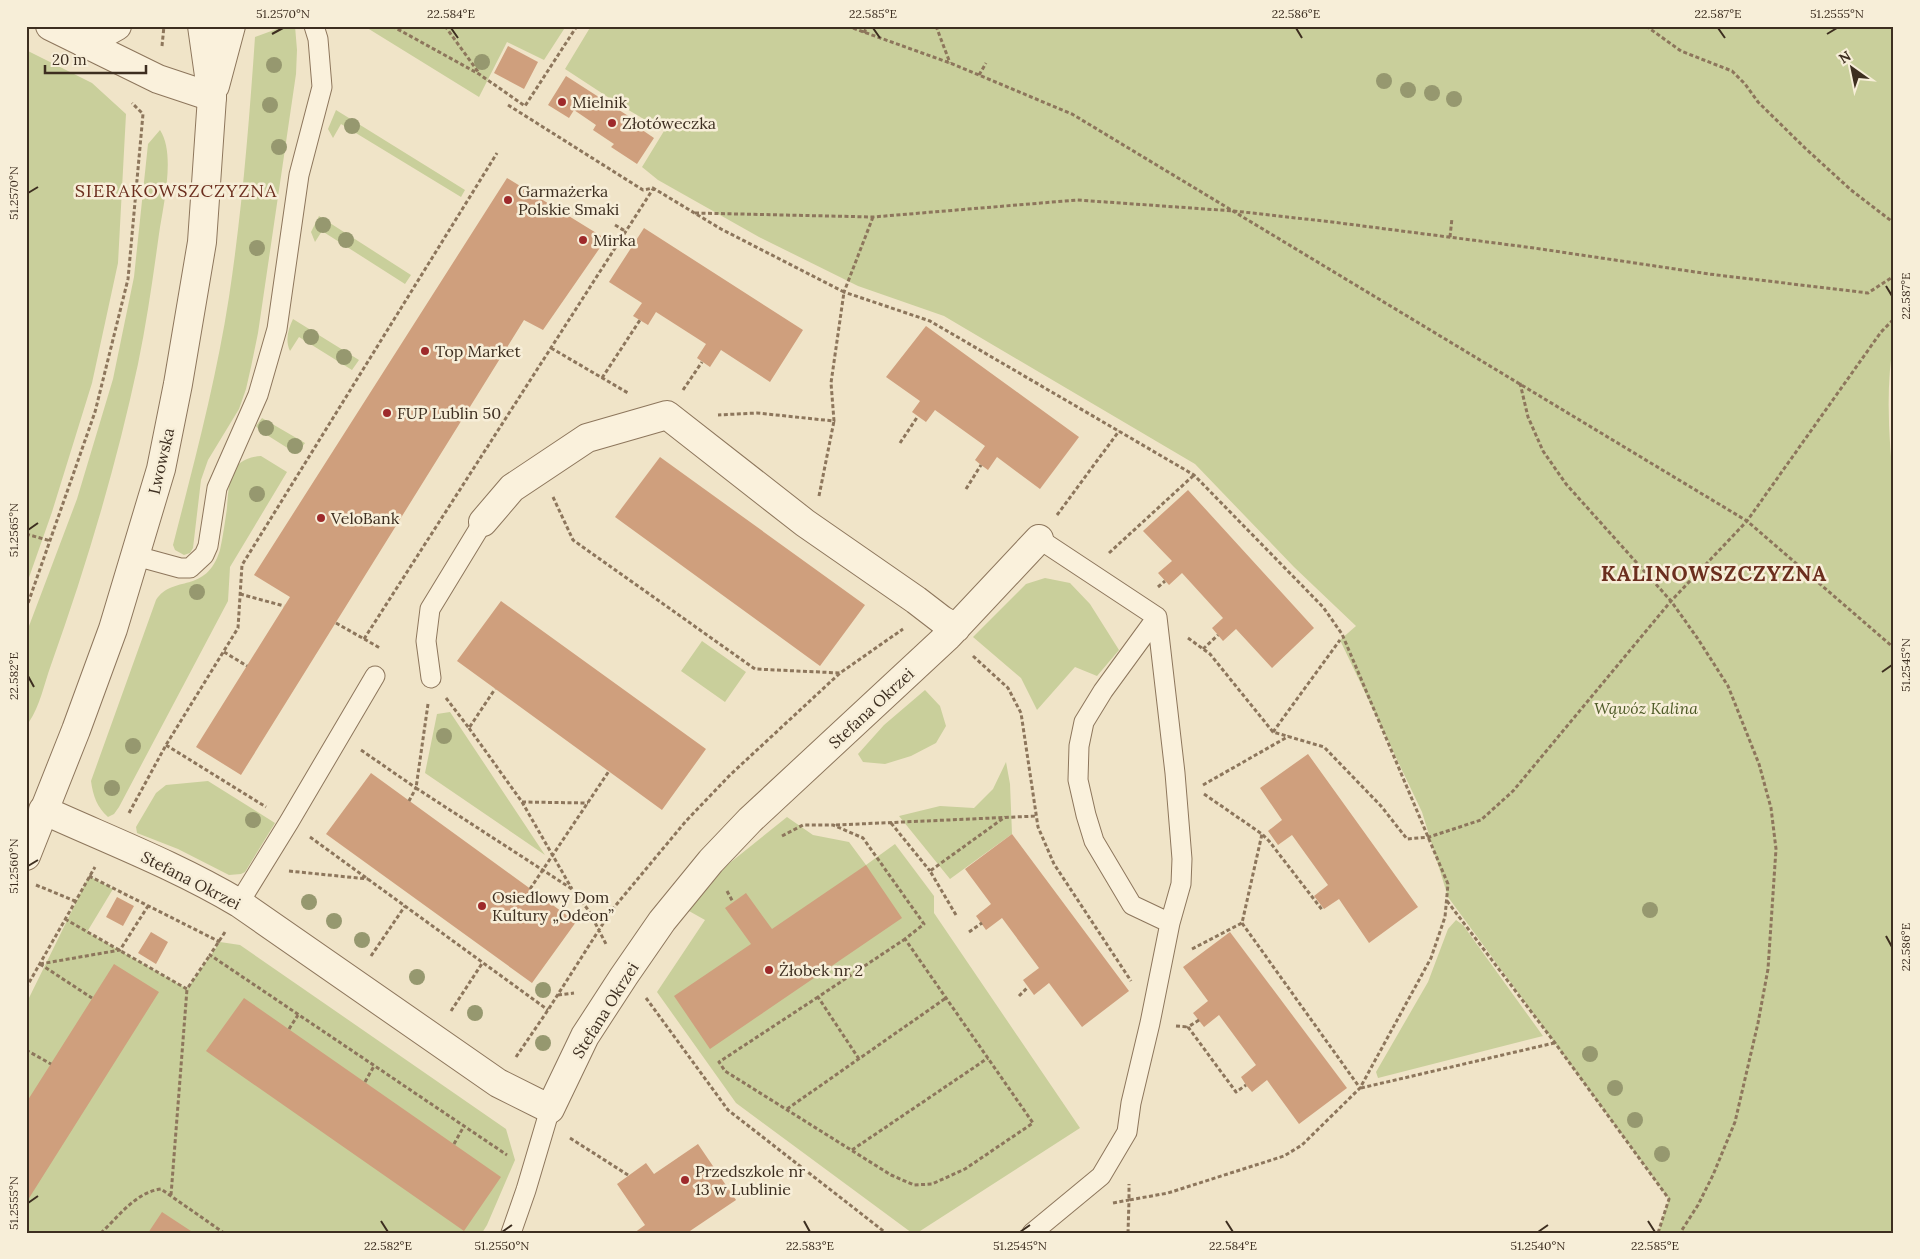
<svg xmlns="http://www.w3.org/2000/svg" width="1920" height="1259" font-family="Lora,serif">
<rect width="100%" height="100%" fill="#f0e4c8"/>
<path fill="#c9cf9b" d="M285 26H295L297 50 296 74 258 333 251 367 246 389 239 409 208 460 201 480 193 548 190 553 184 555 175 550 173 545C194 463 216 381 229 297 242 211 249 125 255 37Z
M364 26H566L544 60 507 42 479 97Z
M591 26H1894V339C1885 389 1889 440 1894 490V1233H1658L1669 1199 1448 897 1422 812 1340 640 1356 626 1294 567 1195 464 944 316 858 286 759 237 658 180 642 167 664 131 620 105 565 69Z
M26 50 92 83 126 114 118 263 92 383 52 512 26 586Z
M336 110 465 190 461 197 341 124 333 138 328 129Z
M160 130C176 154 163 206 159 234 153 277 147 321 138 364 116 467 86 567 51 665 44 684 40 706 29 722L26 707V634L77 499 113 379 134 277 148 144Z
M319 216 411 275 405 284 322 231 315 242 311 232Z
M293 319 359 360 352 370 299 337 290 351C285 341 288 329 293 319Z
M262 418 305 443 297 454 259 430 256 426Z
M261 456 287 472 230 567 228 601 119 807 114 814 108 817C97 807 93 796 91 781L156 600C173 574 206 595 220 550 223 536 225 522 227 508 229 482 229 458 261 456Z
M1045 578 1070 583 1090 604 1119 650 1097 676 1075 667 1037 710 1021 678 973 637 1026 584Z
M702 641 746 672 725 702 681 671Z
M925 690 940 706 946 726 936 743 911 756 885 764 863 762 858 754 884 725Z
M450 712 545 855 425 773 437 714Z
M1006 762 1010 784 1012 834 950 879 899 816 940 806 974 808 993 789Z
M208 781 275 823 245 872 241 874 229 875 178 849 137 833 136 827 156 793 166 785Z
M787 817 813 835 849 842 866 865 895 844 934 896V913L1080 1128 917 1233H912L736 1103 657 992 705 920 689 911 726 866Z
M89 876 113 889 87 932 187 989 220 942 240 945 506 1129 515 1160 487 1225 482 1233H26V1004Z
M1456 920 1463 925 1543 1036 1378 1078 1376 1072 1428 982 1448 929Z"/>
<path fill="#cf9f7d" d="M508 46 538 62 524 89 494 73Z
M566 76 633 119 632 123 654 138 637 164 611 147 614 144 593 130 596 125 574 110 569 118 548 105Z
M507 178 606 239 543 330 524 320 241 775 196 747 290 597 254 575Z
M644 228 803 330 770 382 721 350 710 367 697 358 706 344 656 312 648 325 633 316 642 303 609 282Z
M926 326 1079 437 1040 489 997 457 988 470 981 465 975 460 985 446 935 410 926 422 912 412 920 401 886 377Z
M660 457 865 605 820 666 615 517Z
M1188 490 1314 628 1272 668 1236 629 1223 641 1212 628 1223 618 1182 573 1169 585 1158 573 1172 561 1143 531Z
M501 601 706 749 662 810 457 661Z
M1308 754 1418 907 1369 943 1339 899 1324 909 1314 896 1328 885 1292 835 1278 845 1268 831 1282 820 1260 788Z
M371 773 576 922 532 983 326 834Z
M1012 834 1129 991 1082 1027 1049 983 1034 995 1023 980 1039 968 1002 918 986 930 976 916 991 904 965 869Z
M866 865 902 918 710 1049 674 996 751 944 725 908 746 893 772 929Z
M117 897 134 906 123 926 106 917Z
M151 932 168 942 156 964 138 953Z
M1230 932 1347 1088 1299 1124 1267 1080 1252 1092 1246 1085 1241 1077 1256 1065 1219 1015 1204 1027 1193 1013 1208 1001 1183 967Z
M114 964 159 992 26 1203V1103Z
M244 998 501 1177 464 1231 206 1051Z
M698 1144 736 1200 687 1233H634L645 1225 617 1184 646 1163 654 1174Z
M162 1212 194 1233H148Z"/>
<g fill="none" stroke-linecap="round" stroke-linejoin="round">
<g stroke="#8d765c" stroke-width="21">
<path id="service" d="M136 556 180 568H190L204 555 208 546 217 488 258 395 277 329 299 175 322 87 318 39 314 26
M1157 617 1175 773 1182 859 1181 884 1170 923
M431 678 426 641 430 609 483 522
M239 903 289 822 375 676
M511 1233 526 1190 550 1109
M1032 1233 1101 1176 1127 1132 1131 1103 1150 1023 1170 923 1132 905 1094 841 1086 815 1078 780 1079 746 1084 722 1103 691 1157 617 1039 539"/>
</g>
<g stroke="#8d765c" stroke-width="30">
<path id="minor" d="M50 26 158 79 212 97
M483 522 512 488 587 438 667 415 805 523 916 600 942 620 956 628
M43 810C109 840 177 866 239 903L498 1083 550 1109 585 1036 624 976 662 921 711 861 750 820 948 636 1039 539"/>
</g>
<g stroke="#8d765c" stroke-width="30">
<path id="tertiary" d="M85 44 117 26
M215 86 231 26
M26 856 76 730 113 629 161 469 178 384 202 242 212 97 202 26"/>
</g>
<path stroke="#8d765c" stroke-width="3" stroke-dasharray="4 2.5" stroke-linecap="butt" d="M392 26 479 74 525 106 577 26
M445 26 479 73
M847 26 950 63 1072 114 1747 521 1894 648
M936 26 950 63
M1646 26 1681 51 1732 71 1745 84 1758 102 1805 148 1851 190 1894 223
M864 33 867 26
M162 46 164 26
M979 75 986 63
M508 105 643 190 653 188 721 229 844 292 831 383 834 421 757 413 718 415
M695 213 873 217 1077 200 1234 211 1332 222 1534 248 1709 274 1868 293 1894 276
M873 217 844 292 930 321 1194 475 1323 607 1342 634 1448 884 1445 917 1431 958 1360 1088 1302 1145 1284 1156 1168 1193 1129 1200V1184
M615 225 625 231
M1450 237 1452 218
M551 348 628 393
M602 378 640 320
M1520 383 1528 417 1543 451 1566 484 1671 601 1698 639 1728 686 1759 764 1771 808 1776 849 1768 969 1758 1023 1735 1122 1713 1175 1698 1205 1680 1233
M683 390 702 362
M900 443 918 416
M966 489 981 465
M819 496 834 421
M553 497 573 540 755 669 840 673
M1057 515 1119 431
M26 534 51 541
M1109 553 1194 475
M1158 587 1165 581
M240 594 284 606
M26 609 95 412 128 279 143 114 132 103
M336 623 380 648
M1188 638 1210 654 1273 732 1324 747 1381 806 1407 839 1429 837 1481 820 1513 791 1671 601 1747 521 1881 332 1894 319
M364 639 653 189
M1203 649 1218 635
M224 652 247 666
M973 656 1008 688 1021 713 1038 827 1054 864 1131 981
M446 698 469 728 495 689
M428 704 416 788 572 889 589 911 607 946
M469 728 522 802 572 889
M1273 732 1340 640
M166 745 266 807
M361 750 416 788 409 801
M1203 785 1289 736
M1204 794 1262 834 1269 841 1323 911
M522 802 588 803
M129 813 166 745 238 628 242 565 497 153
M891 823 930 871
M836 825 1037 816
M782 836 803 825H833L863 838 924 924 905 939 1033 1123 965 1169 932 1184 914 1185 891 1175 725 1071 719 1062 818 997
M310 837 548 1010
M289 871 368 879
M89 876 220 942
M36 885 75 901
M530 889 609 771
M727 891 733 902
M1447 901 1555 1043 1669 1199 1658 1233
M956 915 930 871 1005 817
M65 919 187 989 210 955
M1242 923 1360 1088
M225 932 210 955 507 1155
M969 932 982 923
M1192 949 1242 923 1262 834
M371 956 405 906
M40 964 120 950 148 906
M40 964 92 998
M26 988 95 867
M558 995 574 993
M1019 996 1028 987
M646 998 728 1110 886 1233
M451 1011 483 962
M1199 1020 1188 1027 1236 1092 1246 1085
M1176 1026 1188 1027
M289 1029 298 1015
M26 1050 51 1064
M516 1057 548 1010 611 911 686 821 730 775 840 673 903 629
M859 1059 818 997 905 939
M365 1082 374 1066
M1361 1088 1554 1043
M787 1109 946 998
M570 1138 628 1175
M454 1144 464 1126
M852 1150 988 1058
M171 1195 187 989
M1113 1203 1129 1200 1128 1233
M101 1233C118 1217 136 1192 161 1189L224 1233"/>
<use href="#service" stroke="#faf1dc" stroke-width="19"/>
<use href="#minor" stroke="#faf1dc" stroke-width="28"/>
<use href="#tertiary" stroke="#faf1dc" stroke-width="28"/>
</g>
<g fill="#96986f">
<circle cx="482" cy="62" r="8"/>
<circle cx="274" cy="65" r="8"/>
<circle cx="1384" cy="81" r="8"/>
<circle cx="1408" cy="90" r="8"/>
<circle cx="1432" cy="93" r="8"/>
<circle cx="1454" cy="99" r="8"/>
<circle cx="270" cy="105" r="8"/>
<circle cx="352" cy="126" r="8"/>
<circle cx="279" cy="147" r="8"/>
<circle cx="323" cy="225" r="8"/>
<circle cx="346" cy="240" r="8"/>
<circle cx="257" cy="248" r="8"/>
<circle cx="311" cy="337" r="8"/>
<circle cx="344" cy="357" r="8"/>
<circle cx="266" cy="428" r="8"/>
<circle cx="295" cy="446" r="8"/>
<circle cx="257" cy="494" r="8"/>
<circle cx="197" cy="592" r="8"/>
<circle cx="444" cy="736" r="8"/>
<circle cx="133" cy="746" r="8"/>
<circle cx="112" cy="788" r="8"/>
<circle cx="253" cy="820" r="8"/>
<circle cx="309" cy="902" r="8"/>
<circle cx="1650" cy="910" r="8"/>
<circle cx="334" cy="921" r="8"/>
<circle cx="362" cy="940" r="8"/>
<circle cx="417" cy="977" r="8"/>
<circle cx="543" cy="990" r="8"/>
<circle cx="475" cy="1013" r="8"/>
<circle cx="543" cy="1043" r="8"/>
<circle cx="1590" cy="1054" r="8"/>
<circle cx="1615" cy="1088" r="8"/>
<circle cx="1635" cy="1120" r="8"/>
<circle cx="1662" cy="1154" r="8"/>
</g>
<path fill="none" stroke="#3d2e20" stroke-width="2" d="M451 28 458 38M873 28 880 38M1296 28 1302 38M1718 28 1725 38M272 34 283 28M1827 34 1837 28M28 193 38 187M1886 286 1892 296M28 530 38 523M1882 672 1892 665M28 676 34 687M28 866 38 860M1886 936 1892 947M28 1203 38 1196M381 1221 388 1232M804 1221 810 1232M1226 1221 1233 1232M1648 1221 1655 1232M502 1232 512 1225M1020 1232 1030 1225M1538 1232 1548 1225"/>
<g fill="#9e2a2b" stroke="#f7eed8" stroke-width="2">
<circle cx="562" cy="102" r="5"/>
<circle cx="612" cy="123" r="5"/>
<circle cx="508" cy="200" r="5"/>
<circle cx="583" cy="240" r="5"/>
<circle cx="425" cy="351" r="5"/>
<circle cx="387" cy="413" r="5"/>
<circle cx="321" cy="518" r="5"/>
<circle cx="482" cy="906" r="5"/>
<circle cx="769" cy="970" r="5"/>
<circle cx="685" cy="1180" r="5"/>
</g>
<g text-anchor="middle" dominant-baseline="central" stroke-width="5" stroke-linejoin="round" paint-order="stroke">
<g font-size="16" fill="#3d2e20" stroke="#f7eed8" text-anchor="start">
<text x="572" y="102">Mielnik</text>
<text x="622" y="123">Złotóweczka</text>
<text x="518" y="191">Garmażerka<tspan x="518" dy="18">Polskie Smaki</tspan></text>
<text x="593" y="240">Mirka</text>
<text x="435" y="351">Top Market</text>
<text x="397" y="413">FUP Lublin 50</text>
<text x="331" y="518">VeloBank</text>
<text x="492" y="897">Osiedlowy Dom<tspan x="492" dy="18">Kultury „Odeon”</tspan></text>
<text x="779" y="970">Żłobek nr 2</text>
<text x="695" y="1171">Przedszkole nr<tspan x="695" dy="18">13 w Lublinie</tspan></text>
</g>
<g font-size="16" fill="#3d2e20" stroke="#f7eed8">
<text transform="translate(161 461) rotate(-77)">Lwowska</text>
<text transform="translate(871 708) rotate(-43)">Stefana Okrzei</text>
<text transform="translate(191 880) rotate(27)">Stefana Okrzei</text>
<text transform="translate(605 1010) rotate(-58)">Stefana Okrzei</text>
</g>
<g font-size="16" font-style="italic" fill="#4d5a26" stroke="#f7eed8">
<text x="1646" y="708">Wąwóz Kalina</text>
</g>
<g font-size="18" letter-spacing="1" fill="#6b2e1e" stroke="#f7eed8">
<text x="176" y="190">SIERAKOWSZCZYZNA</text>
</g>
<g font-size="21" font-weight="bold" letter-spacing="1" fill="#6b2e1e" stroke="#f7eed8">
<text x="1714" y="573">KALINOWSZCZYZNA</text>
</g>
</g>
<rect width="1920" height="1259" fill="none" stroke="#f7eed8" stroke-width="55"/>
<g transform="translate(1852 68) rotate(327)" stroke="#f7eed8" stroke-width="4" paint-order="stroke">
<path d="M0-4L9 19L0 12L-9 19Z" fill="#3d2e20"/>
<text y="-8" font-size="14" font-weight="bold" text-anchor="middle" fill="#3d2e20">N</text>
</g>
<path d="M45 65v8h101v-8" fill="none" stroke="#3d2e20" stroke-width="2.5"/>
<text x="52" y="65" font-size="15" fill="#3d2e20" stroke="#f7eed8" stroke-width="4" paint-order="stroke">20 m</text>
<rect x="28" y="28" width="1864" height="1204" fill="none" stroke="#3d2e20" stroke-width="2"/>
<g font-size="12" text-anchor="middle" fill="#3d2e20">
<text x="283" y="18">51.2570°N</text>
<text x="451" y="18">22.584°E</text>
<text x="873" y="18">22.585°E</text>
<text x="1296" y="18">22.586°E</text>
<text x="1718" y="18">22.587°E</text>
<text x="1837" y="18">51.2555°N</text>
<text transform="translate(14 193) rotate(-90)" y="4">51.2570°N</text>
<text transform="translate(1906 296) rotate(-90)" y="4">22.587°E</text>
<text transform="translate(14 530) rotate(-90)" y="4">51.2565°N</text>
<text transform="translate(1906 665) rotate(-90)" y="4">51.2545°N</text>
<text transform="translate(14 676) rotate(-90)" y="4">22.582°E</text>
<text transform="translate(14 866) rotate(-90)" y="4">51.2560°N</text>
<text transform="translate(1906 947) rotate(-90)" y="4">22.586°E</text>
<text transform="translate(14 1203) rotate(-90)" y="4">51.2555°N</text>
<text x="388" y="1250">22.582°E</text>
<text x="502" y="1250">51.2550°N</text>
<text x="810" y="1250">22.583°E</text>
<text x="1020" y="1250">51.2545°N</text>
<text x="1233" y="1250">22.584°E</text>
<text x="1538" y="1250">51.2540°N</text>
<text x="1655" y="1250">22.585°E</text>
</g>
</svg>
